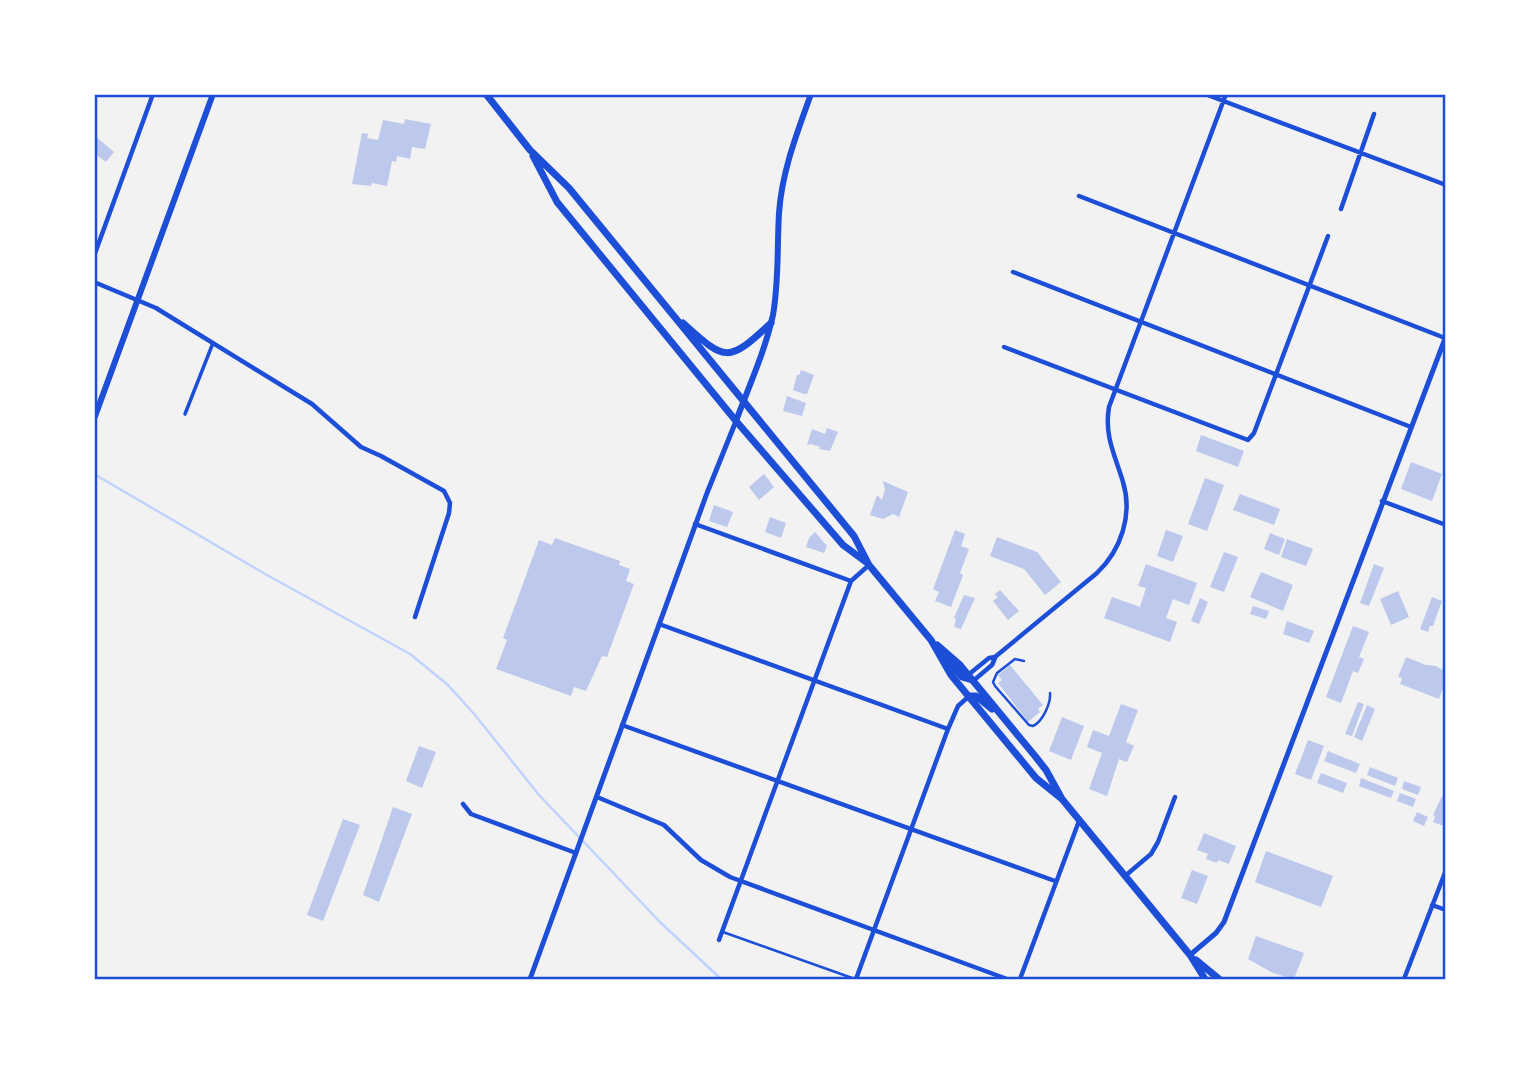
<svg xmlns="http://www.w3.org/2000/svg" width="1540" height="1074" font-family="Spectral,serif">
<rect width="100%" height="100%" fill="#f2f2f2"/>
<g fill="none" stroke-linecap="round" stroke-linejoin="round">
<path stroke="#bfd3fe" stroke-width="2.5" d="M94 474 267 575 410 654 448 685 475 715 539 795 661 923 721 979"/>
</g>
<path fill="#bdc9ec" d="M405 119 431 124 425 149 412 147 410 159 397 156 396 162 392 161 387 186 372 183 371 186 352 184 362 133 368 134 367 138 378 140 383 120 404 124Z
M94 135 114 152 106 162 94 153Z
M801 370 814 375 807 394H804L793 390 797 375H799Z
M787 396 806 403 802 416 783 411Z
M827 428 838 432 830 451 819 449 820 447 811 444 807 445 812 429 825 434Z
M1201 435 1244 451 1238 467 1196 451Z
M1411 462 1442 474 1432 501 1401 489Z
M764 474 774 487 759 500 749 487Z
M1205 478 1224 485 1207 531 1188 524Z
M883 481 908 492 899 517 893 514 883 519 870 515 877 495 882 500 885 490Z
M1240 494 1280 509 1274 525 1233 510Z
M714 505 733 512 727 527 709 521Z
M770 517 786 523 781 538 765 532Z
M955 530 965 534 961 546 969 549 960 573 963 575 951 607 935 601 939 592 933 589Z
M1166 530 1183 536 1173 562 1157 556Z
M815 532 827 546 824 553 806 547 809 538Z
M1270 533 1285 539 1279 555 1264 549Z
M997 537 1037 552 1061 582 1045 595 1024 569 990 556Z
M555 538 620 561 619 565 630 569 626 581 634 584 607 657 602 656 586 691 574 687 571 696 496 669 507 640 503 638 539 540 552 545Z
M1287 539 1313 549 1306 566 1281 557Z
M1224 552 1238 557 1224 592 1210 587Z
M1146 564 1197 583 1189 605 1173 599 1166 618 1177 622 1170 642 1104 618 1112 597 1140 607 1146 588 1138 586Z
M1374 564 1384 568 1369 606 1360 603Z
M1261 572 1293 585 1283 611 1250 597Z
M1000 590 1019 611 1008 620 993 601 998 597 995 594Z
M1398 591 1409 617 1391 625 1380 599Z
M964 595 975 598 961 629 954 627 956 619 954 618Z
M1432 597 1442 601 1433 626H1430L1428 632 1420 629Z
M1200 598 1208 602 1199 624 1191 621Z
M1253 606 1269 611 1266 619 1250 614Z
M1287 621 1314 631 1309 643 1283 634Z
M1353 626 1369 632 1359 657 1364 659 1358 673 1353 671 1341 703 1326 697Z
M1406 657 1426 665 1436 666 1444 671 1446 689 1443 688 1439 699 1400 684 1402 678 1398 677Z
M1010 665 1043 705 1038 709 1040 712 1028 722 998 683 1002 680 998 675Z
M1358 702 1364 704 1352 736 1345 734Z
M1121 704 1138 710 1126 742 1134 746 1127 762 1119 759 1107 796 1089 789 1102 753 1087 747 1093 730 1109 736Z
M1367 705 1375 709 1362 741 1354 737Z
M1062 717 1084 726 1071 760 1049 751Z
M1308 740 1324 746 1311 780 1295 774Z
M419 746 436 752 422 788 406 781Z
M1328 751 1360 764 1356 773 1324 761Z
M1370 767 1398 778 1395 786 1367 775Z
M1321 773 1347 783 1343 793 1317 783Z
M1361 778 1394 791 1391 798 1359 786Z
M1404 781 1421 787 1418 795 1402 789Z
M1400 793 1416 799 1413 807 1397 801Z
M1442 796 1446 798V827L1433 822 1435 816 1433 815Z
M393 807 412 814 379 902 363 895Z
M1417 812 1428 817 1424 826 1413 821Z
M343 819 360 825 323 921 307 915Z
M1204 833 1236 846 1229 864 1218 860 1217 863 1206 859 1208 854 1197 850Z
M1266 851 1333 876 1321 907 1255 882Z
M1192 870 1208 876 1197 904 1181 898Z
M1256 936 1304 953 1294 979 1273 973 1248 959Z"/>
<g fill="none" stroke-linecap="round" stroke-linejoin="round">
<path stroke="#1d4ed8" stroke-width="2.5" d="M1024 661 1015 659 997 673 993 682 995 686 1029 725 1033 726C1042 722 1051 704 1050 693
M723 932 855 979"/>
<path stroke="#1d4ed8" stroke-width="3.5" d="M185 414 213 343"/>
<path stroke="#1d4ed8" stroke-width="4.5" d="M1205 94 1446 185
M1079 196 1445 338
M1341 209 1374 114
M94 256 153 94
M1013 272 1411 427
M94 282 156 308 312 404 361 447 381 456 444 491 450 503 449 513 415 617
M1004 347 1248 440 1254 433 1328 236
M1382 501 1446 525
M695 524 851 581
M659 624 948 729
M968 675 989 658 995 657 1097 573C1121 550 1133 515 1123 482 1115 455 1104 436 1109 407L1226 94
M973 681 992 665 995 658
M622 725 1055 881
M597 797 664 825 701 860 730 877 1007 979
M463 804 471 814 576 853
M1125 876 1151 854 1158 842 1175 797
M1432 905 1446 910
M719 940 851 581 869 565
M856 979 948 729 958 706 968 697
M1020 979 1079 821
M1404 979 1446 870"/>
<path stroke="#1d4ed8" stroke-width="5" d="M1190 955 1216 933 1224 922 1446 336
M530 979 707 493 736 421"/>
<path stroke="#1d4ed8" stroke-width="6" d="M94 419 213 94
M736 421C749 386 765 351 773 315 779 281 777 247 779 213 782 171 797 133 811 94"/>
<path stroke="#1d4ed8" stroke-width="7" d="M486 94 530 150 569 188 854 536 869 565 931 640 951 675 1036 778 1062 799
M533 156 557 202 736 421 843 545 866 562
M683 323C726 362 728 363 771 323
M937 645 960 665 1035 756 1046 770 1062 799 1190 955 1205 979
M945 657 962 677 972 680
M969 696H976L992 709
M1196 960 1219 979"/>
</g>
<rect width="1540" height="1074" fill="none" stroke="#ffffff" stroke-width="192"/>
<rect x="96" y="96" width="1348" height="882" fill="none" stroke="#1d4ed8" stroke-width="2.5"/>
</svg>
